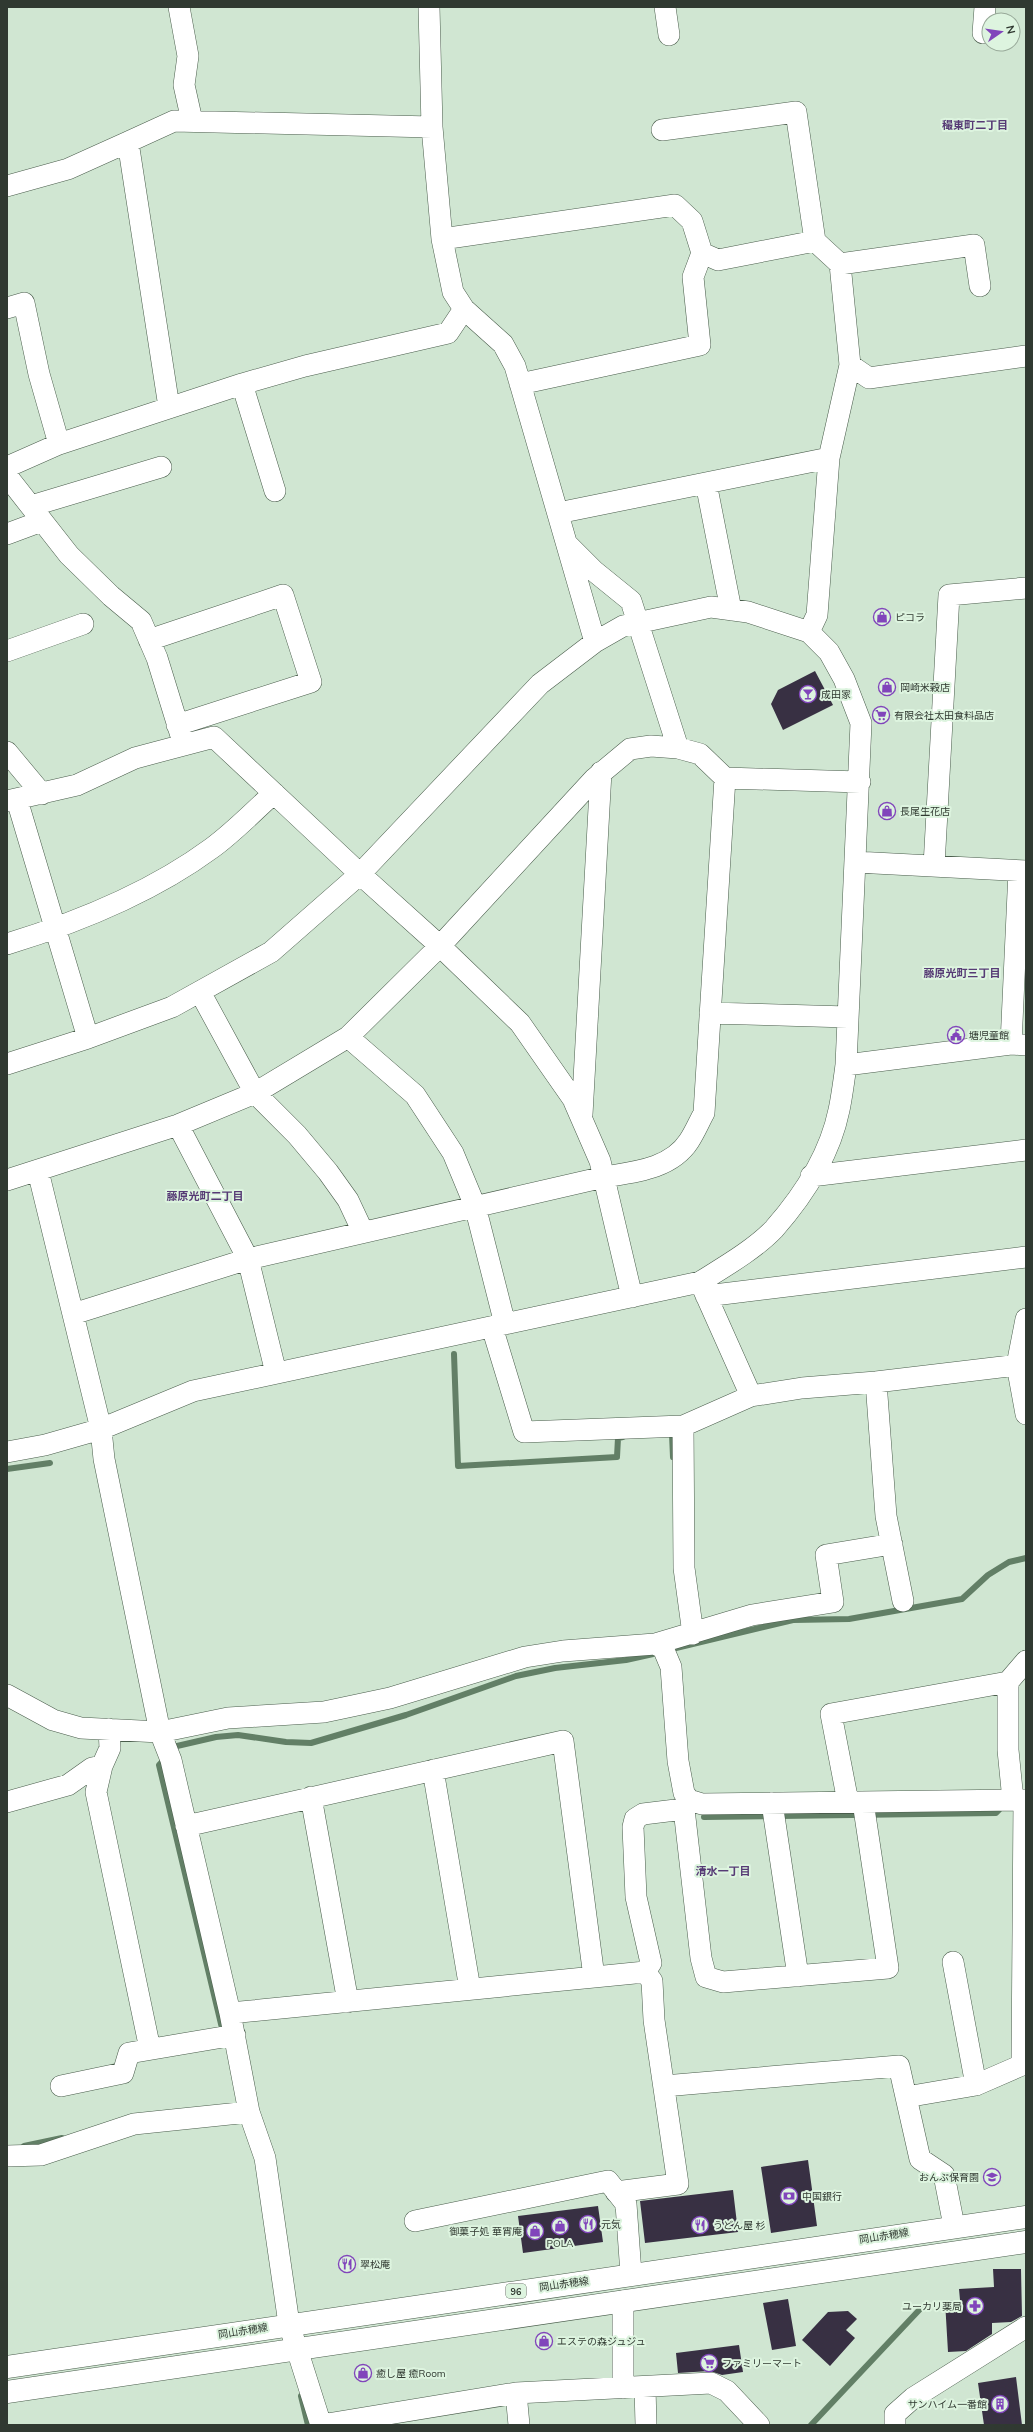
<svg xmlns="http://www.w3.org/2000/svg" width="1033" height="2432" font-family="Mulish,'Noto Sans JP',sans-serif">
<rect width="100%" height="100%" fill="#d0e6d2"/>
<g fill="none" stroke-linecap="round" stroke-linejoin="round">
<path stroke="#627f66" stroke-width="6" d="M454 1354 458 1466 617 1457 618 1438 623 1437
M673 1457 672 1434 675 1432
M7 1469 50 1463
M676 1648 793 1620 849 1619 962 1599 988 1575 1009 1562 1026 1558
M704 1817 996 1813 999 1810
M222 2028 159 1765 177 1746 216 1737 238 1735 286 1742 311 1743 406 1715 516 1676 555 1668 626 1660 653 1654
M24 2146 62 2138
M301 2396 308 2425
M811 2425 922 2307"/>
</g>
<path fill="#383043" d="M815 671 833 705 783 730 771 704 778 690Z
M808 2160 817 2226 771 2233 761 2167Z
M733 2190 738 2232 645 2243 640 2201Z
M598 2206 603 2242 523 2253 518 2216Z
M993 2269H1021L1022 2316 1011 2322 992 2323V2334L966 2351 948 2352 945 2301 960 2300 959 2289 994 2287Z
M788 2299 796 2346 772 2350 763 2303Z
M848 2311 857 2319 846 2330 855 2338 830 2366 802 2340 828 2312Z
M739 2345 743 2372 722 2375 710 2371 678 2373 676 2353Z
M1016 2377 1022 2425H984L978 2383Z"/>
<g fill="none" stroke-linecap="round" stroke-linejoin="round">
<g stroke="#4a5d4c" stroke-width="22">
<path id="street" d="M179 7 188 56 184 85 192 121
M429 7 432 127 442 239 453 292 464 309 503 344 515 366 595 642
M665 7 669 35
M983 33 985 7
M662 130 796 112 815 241
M7 186 68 169 128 142
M442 239 675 205 692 221 702 253 718 260 815 241 840 264 850 365 829 458 817 615 809 632
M840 264 974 245 980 286
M7 308 24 303 39 374 59 444
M850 365 869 378 1026 356
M242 384 275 491
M520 384 700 345 693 277 702 253
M169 407 128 142 174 121 432 127
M7 467 59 444 242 384 305 366 448 333 464 309
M7 476 69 555 111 596 141 621 157 658 182 739
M706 483 731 610
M31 506 161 467
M558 513 829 458
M7 534 42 521
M567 544 594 571 631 601 678 748
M149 640 283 595 311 682 177 725
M7 651 83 624
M7 752 42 794
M17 800 88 1038
M7 801 77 785 135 758 214 737 360 874 440 946 520 1023 573 1099 600 1161 632 1297
M855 862 1026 871
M934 866 949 595 1026 588
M7 944C79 922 151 893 212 848 234 832 254 811 274 793
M200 992 255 1093 297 1135 328 1172 348 1200 363 1232
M710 1013 848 1017
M348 1037 415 1095 453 1153 475 1206 505 1324
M1011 1044 1019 871
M7 1064 88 1038 172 1007 271 952 360 874 540 684 595 642 623 626 711 607 748 612 809 632 829 652 844 679 861 723 846 1065C844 1080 842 1096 839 1110 830 1154 803 1196 774 1229 755 1249 724 1267 700 1282L193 1391 101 1429 45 1445 7 1452
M846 1065 1011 1044 1026 1045
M582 1115 601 772
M178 1125 248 1259 276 1373
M38 1171 101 1429 104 1459 160 1732 171 1760 230 2013 249 2112 265 2158 289 2324 321 2425
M811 1176 1026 1150
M7 1180 178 1125 255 1093 348 1037 440 946 594 779 630 749 651 746 678 748 700 754 725 778 860 782
M701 1284 751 1396
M706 1296 1026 1257
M73 1314 248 1259 604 1177C634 1172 671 1169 689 1141 695 1132 699 1122 704 1113L725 778
M1026 1319 1017 1365 1026 1414
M492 1327 524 1432 683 1426
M876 1382 886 1516 903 1601
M693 1634 684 1568 683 1426 751 1396 802 1388 876 1382 1026 1364
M655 1644 752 1615 833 1602 826 1555 892 1544
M1008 1682V1750L1013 1800
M7 1695 53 1720 81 1728 160 1732 228 1718 324 1712 390 1698 525 1657 563 1651 655 1644 663 1648 671 1667 678 1761 684 1793 689 1800 702 1804 1026 1800
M109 1729 110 1748 102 1766 96 1792 150 2049
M433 1770 470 1989
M311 1797 348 2002
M7 1802 68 1785 92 1768 102 1766
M848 1802 831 1714 1008 1682 1026 1661
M772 1803 798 1976
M684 1809 701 1958 706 1977 723 1982 888 1968 863 1802
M186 1826 563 1741 594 1977
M953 1962 976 2085
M230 2013 645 1972 651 1963 636 1897 633 1827 635 1819 643 1814 684 1809 689 1800
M61 2086 123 2073 129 2053 235 2035
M664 2086 899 2066 920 2159 944 2175 954 2226
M906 2097 976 2085 1022 2065 1024 1800
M7 2156 41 2155 134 2124 249 2112
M616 2192 678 2184 654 2020 652 1981 645 1972
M415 2221 608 2181 626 2204 631 2274
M645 2387 646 2425
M623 2388V2301
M516 2393 519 2425
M321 2425 516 2393 711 2383 727 2391 759 2425
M895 2425V2414L913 2398 1026 2327"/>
</g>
<g stroke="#4a5d4c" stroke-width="23">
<path id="primary" d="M7 2367 1026 2217
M7 2392 1026 2242"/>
</g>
<use href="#street" stroke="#fff" stroke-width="21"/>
<use href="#primary" stroke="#fff" stroke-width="22"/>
</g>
<defs>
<g id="shop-ring" transform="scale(0.9)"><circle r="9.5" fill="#ddf4df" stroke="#8145bb" stroke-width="1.5"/><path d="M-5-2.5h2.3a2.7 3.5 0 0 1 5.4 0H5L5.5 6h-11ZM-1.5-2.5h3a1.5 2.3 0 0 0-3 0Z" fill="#8145bb"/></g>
<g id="bar-ring" transform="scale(0.9)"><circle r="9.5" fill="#ddf4df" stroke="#8145bb" stroke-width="1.5"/><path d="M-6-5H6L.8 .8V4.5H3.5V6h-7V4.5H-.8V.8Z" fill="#8145bb"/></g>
<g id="supermarket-ring" transform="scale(0.9)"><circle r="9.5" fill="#ddf4df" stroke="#8145bb" stroke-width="1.5"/><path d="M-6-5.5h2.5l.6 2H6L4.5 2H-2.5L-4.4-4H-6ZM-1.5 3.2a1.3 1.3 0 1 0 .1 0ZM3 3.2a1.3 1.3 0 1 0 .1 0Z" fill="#8145bb"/></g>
<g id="civic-ring" transform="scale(0.9)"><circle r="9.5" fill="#ddf4df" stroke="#8145bb" stroke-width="1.5"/><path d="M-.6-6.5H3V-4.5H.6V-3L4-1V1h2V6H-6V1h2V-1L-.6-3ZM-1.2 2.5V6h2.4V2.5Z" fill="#8145bb"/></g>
<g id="school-ring" transform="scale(0.9)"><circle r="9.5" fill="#ddf4df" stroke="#8145bb" stroke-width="1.5"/><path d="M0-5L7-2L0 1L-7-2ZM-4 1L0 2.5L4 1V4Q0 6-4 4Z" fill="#8145bb"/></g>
<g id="bank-ring" transform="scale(0.9)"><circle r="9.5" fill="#ddf4df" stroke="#8145bb" stroke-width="1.5"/><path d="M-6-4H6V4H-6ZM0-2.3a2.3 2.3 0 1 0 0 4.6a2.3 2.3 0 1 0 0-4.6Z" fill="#8145bb"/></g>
<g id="restaurant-ring" transform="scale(0.9)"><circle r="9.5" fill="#ddf4df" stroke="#8145bb" stroke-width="1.5"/><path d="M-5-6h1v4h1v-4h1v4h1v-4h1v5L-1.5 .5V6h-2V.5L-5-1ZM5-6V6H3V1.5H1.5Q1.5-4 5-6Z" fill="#8145bb"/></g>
<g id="pharmacy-ring" transform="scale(0.9)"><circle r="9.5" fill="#ddf4df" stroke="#8145bb" stroke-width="1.5"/><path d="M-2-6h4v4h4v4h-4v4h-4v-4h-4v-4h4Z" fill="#8145bb"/></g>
<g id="building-ring" transform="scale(0.9)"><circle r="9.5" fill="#ddf4df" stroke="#8145bb" stroke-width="1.5"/><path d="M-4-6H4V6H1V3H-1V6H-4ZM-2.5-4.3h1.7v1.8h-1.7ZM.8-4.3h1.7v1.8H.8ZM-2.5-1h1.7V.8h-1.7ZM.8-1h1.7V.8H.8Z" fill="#8145bb"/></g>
</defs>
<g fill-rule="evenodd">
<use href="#shop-ring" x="882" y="617"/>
<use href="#shop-ring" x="887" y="687"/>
<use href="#bar-ring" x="808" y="694"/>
<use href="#supermarket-ring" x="881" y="715"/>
<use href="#shop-ring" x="887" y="811"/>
<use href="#civic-ring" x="956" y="1035"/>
<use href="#school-ring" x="992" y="2177"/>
<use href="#bank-ring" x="789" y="2196"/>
<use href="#restaurant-ring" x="588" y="2224"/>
<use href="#restaurant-ring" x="700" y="2225"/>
<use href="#shop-ring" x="560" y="2226"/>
<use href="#shop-ring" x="535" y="2231"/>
<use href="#restaurant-ring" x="347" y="2264"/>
<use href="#pharmacy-ring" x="975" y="2306"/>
<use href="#shop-ring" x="544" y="2341"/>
<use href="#supermarket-ring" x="709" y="2363"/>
<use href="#shop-ring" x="363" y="2373"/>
<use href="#building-ring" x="1000" y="2404"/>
</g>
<g text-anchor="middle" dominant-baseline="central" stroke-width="4" stroke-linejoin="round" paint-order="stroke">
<rect fill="#ddf4df" stroke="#647165" stroke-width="1" x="506" y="2284" width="20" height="14" rx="3"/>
<g font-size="9" font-weight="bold" fill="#303931">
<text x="516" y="2291">96</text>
</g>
<g font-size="10" fill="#303931" stroke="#ddf4df" text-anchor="start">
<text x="895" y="617">ピコラ</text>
<text x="900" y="687">岡崎米穀店</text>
<text x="821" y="694">成田家</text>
<text x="894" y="715">有限会社太田食料品店</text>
<text x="900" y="811">長尾生花店</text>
<text x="969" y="1035">塘児童館</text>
<text x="979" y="2177" text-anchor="end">おんぷ保育園</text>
<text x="802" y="2196">中国銀行</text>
<text x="601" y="2224">元気</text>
<text x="713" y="2225">うどん屋 杉</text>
<text x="522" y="2231" text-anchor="end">御菓子処 華宵庵</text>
<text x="560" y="2243" text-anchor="middle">POLA</text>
<text x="360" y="2264">翠松庵</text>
<text x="962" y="2306" text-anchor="end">ユーカリ薬局</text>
<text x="557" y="2341">エステの森ジュジュ</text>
<text x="722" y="2363">ファミリーマート</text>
<text x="376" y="2373">癒し屋 癒Room</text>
<text x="987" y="2404" text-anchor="end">サンハイム一番館</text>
</g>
<g font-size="10" fill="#303931" stroke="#ddf4df">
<text transform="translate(884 2236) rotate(-9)">岡山赤穂線</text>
<text transform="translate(564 2284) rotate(-8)">岡山赤穂線</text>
<text transform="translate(243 2331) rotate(-9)">岡山赤穂線</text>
</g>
<g font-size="11" font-weight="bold" fill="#563a75" stroke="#ddf4df">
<text x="975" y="125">穝東町二丁目</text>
<text x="962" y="973">藤原光町三丁目</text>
<text x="205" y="1196">藤原光町二丁目</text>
<text x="723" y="1871">清水一丁目</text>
</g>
</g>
<rect width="1033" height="2432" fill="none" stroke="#303931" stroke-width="16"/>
<g transform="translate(1001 32) rotate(77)"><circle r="19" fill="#ddf4df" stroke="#98a999"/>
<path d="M0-3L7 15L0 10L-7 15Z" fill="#8145bb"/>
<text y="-6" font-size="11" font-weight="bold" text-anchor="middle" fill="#303931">N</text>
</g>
</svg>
